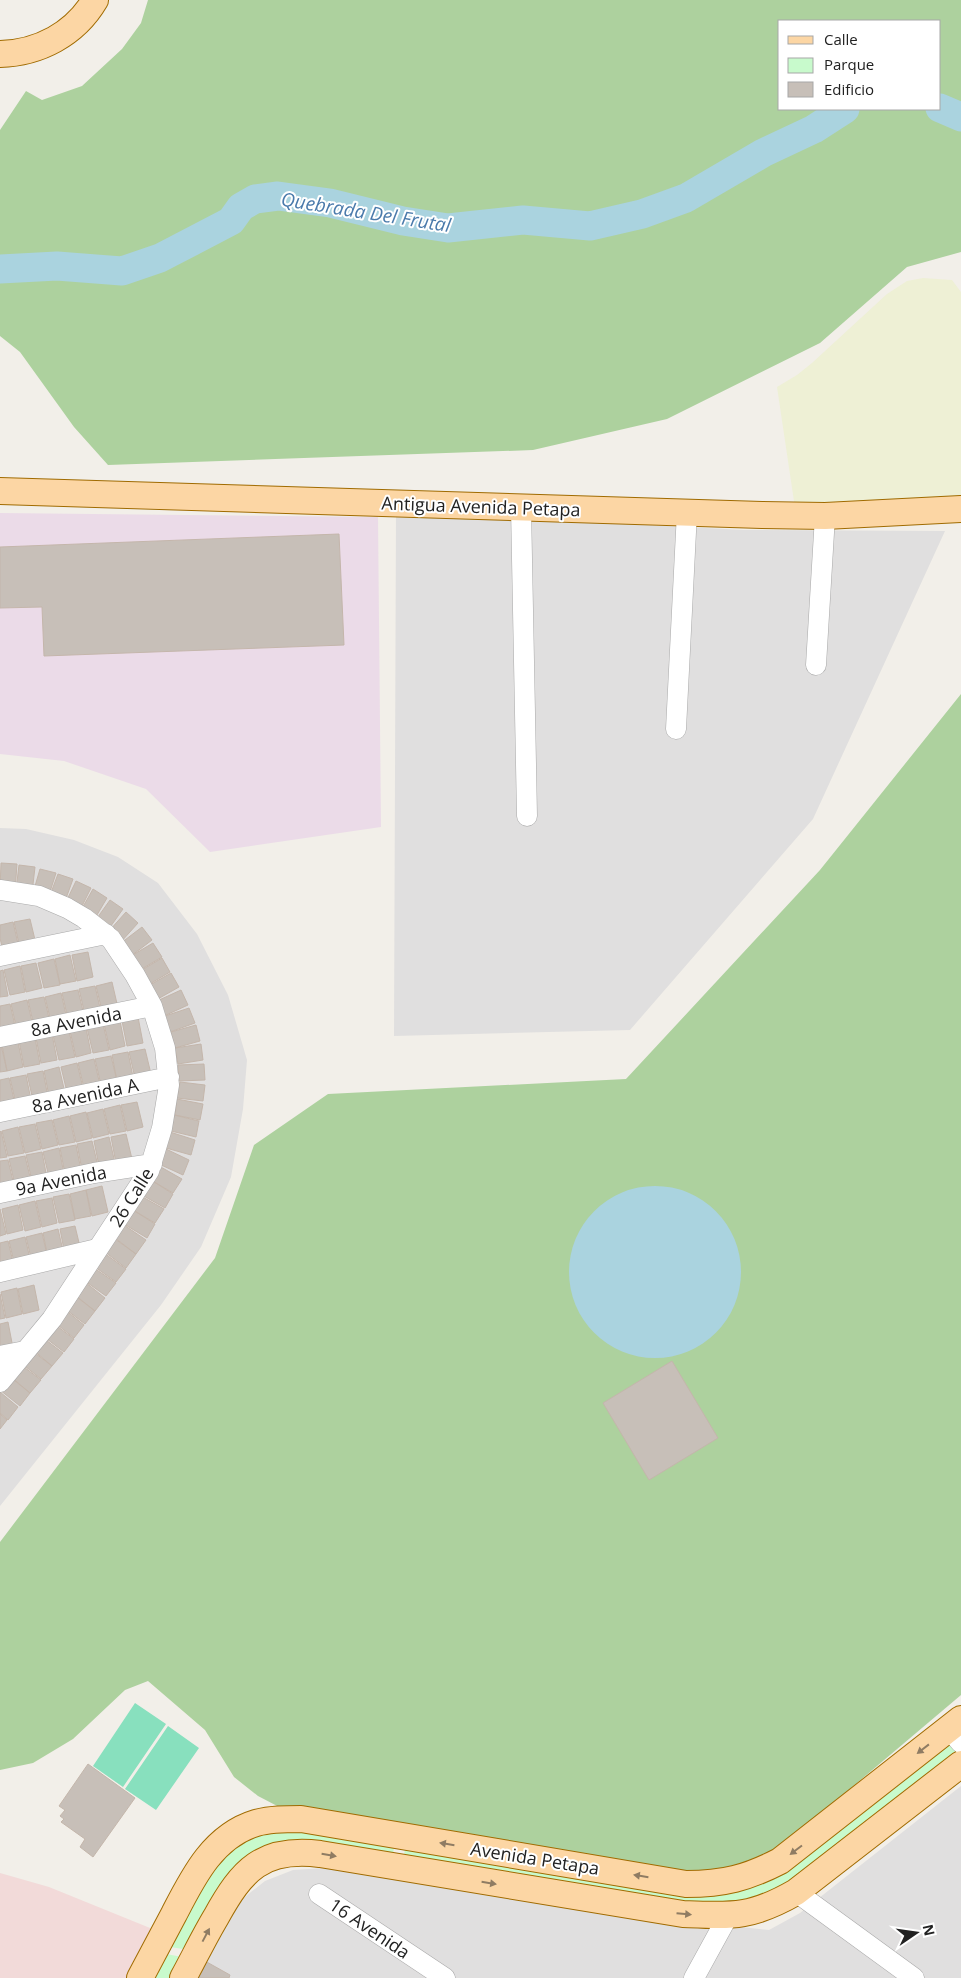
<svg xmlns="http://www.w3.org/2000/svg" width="961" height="1978" font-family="'Open Sans',sans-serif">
<rect width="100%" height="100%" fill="#f2efe9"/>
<path fill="#e0dfdf" d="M396 512 744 530 945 531 813 819 630 1030 394 1036Z
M0 828 26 829 74 840 118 857 158 883 197 934 228 995 247 1060 243 1109 231 1177 201 1247 161 1305 0 1506Z
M961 1786V1978H199L231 1914 246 1896 265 1881 293 1870 324 1868 637 1916 769 1930 800 1913Z"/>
<path fill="#f2dad9" d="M0 1873 49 1887 155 1930 129 1978H0Z"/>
<path fill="#ebdbe8" d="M0 513 378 517 381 827 210 852 146 789 64 761 0 754Z"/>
<path fill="#eef0d5" d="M923 278 952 280 961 292V501L795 508 777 387 797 375 812 363 887 294 907 281Z"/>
<path fill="#add19e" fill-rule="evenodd" d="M148 0H961V252L907 267 820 343 667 419 533 450 108 465 74 427 20 352 0 336V130L26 91 42 100 82 86 122 49 141 23ZM940 21V109H780V21Z
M961 694V1695L780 1848 739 1866 694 1873 283 1809 258 1796 234 1777 205 1730 148 1681 125 1690 73 1739 33 1763 0 1770V1542L215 1258 254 1145 328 1094 626 1079 820 870Z"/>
<path fill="#c8facc" d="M961 1725V1747L801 1877 770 1896 724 1909 403 1861 406 1843 713 1891Z
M263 1827 395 1841 392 1861 279 1847 190 1950 170 1947 224 1851Z
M166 1954 188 1958 177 1978H153Z"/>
<path fill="#88e0be" d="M135 1703 166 1724 123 1787 93 1766Z
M168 1726 199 1748 156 1810 125 1789Z"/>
<path fill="#aad3df" d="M569 1272a86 86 0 1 1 172 0a86 86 0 1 1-172 0Z"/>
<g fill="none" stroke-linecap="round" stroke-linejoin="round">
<path stroke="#aad3df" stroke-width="29" d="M940 108 961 117
M0 269 57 266 122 271 160 258 231 221 241 207 255 199 278 196 330 203 403 221 448 228 523 220 590 226 642 214 686 198 763 153 814 129 845 109"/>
</g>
<path fill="#c7bfb8" stroke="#c4b6ab" d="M339 534 344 645 44 656 42 607 0 608V547Z
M1 863 17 864 15 891 0 889Z
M19 865 35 867 32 893 16 890Z
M40 869 56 873 48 898 33 893Z
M58 874 73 879 64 904 49 898Z
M76 881 91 888 79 912 65 904Z
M93 889 107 898 94 920 80 912Z
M110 900 123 909 108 930 95 921Z
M126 912 138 923 120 943 109 931Z
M30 919 36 944 20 948 14 922Z
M13 922 19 948 3 951 0 938V925Z
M142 927 152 940 131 956 121 943Z
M153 943 162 957 140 970 131 956Z
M88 952 93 977 77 981 72 955Z
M70 955 76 981 60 984 55 959Z
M162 958 170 972 148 985 140 971Z
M54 959 60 985 44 988 38 963Z
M36 963 42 988 26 992 21 966Z
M20 966 25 992 10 995 4 970Z
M3 970 8 996 0 997V971Z
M171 973 179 987 156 1000 148 986Z
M112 982 118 1008 102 1011 96 986Z
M95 986 101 1012 85 1015 79 989Z
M78 990 84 1015 68 1019 62 993Z
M181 990 188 1005 164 1016 157 1001Z
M61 993 67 1019 51 1022 45 997Z
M44 997 50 1022 34 1026 28 1000Z
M27 1000 33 1026 17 1030 11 1004Z
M10 1004 16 1030 0 1033V1006Z
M189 1008 195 1023 170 1032 165 1016Z
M138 1017 143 1043 127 1046 122 1021Z
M120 1021 125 1046 110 1050 104 1024Z
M103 1024 109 1050 93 1053 87 1028Z
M196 1025 200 1041 175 1048 171 1032Z
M86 1028 91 1053 76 1057 70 1031Z
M69 1031 75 1057 59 1060 53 1035Z
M52 1034 57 1060 41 1063 36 1038Z
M35 1038 40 1064 24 1067 19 1041Z
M18 1042 23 1067 7 1071 2 1045Z
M201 1044 203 1060 178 1064 175 1048Z
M1 1045 7 1071 0 1072V1046Z
M145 1049 151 1074 135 1078 129 1052Z
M128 1052 133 1077 117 1081 112 1055Z
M111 1056 117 1081 101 1085 95 1059Z
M94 1059 100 1085 84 1088 78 1063Z
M77 1063 83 1088 67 1092 61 1067Z
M204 1064 205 1080 179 1081 178 1065Z
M59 1067 65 1093 49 1096 44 1071Z
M43 1071 48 1097 33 1100 27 1074Z
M26 1075 31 1100 16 1104 10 1078Z
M9 1078 15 1104 0 1107V1080Z
M180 1082 205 1085 203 1101 177 1098Z
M177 1099 203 1104 200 1120 175 1115Z
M137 1102 143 1127 127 1131 121 1105Z
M120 1105 126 1131 110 1134 104 1109Z
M103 1109 109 1134 93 1138 87 1113Z
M86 1112 92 1138 76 1142 70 1116Z
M174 1115 199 1121 196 1137 171 1131Z
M69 1116 75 1142 59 1145 53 1120Z
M52 1120 58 1145 42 1149 36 1123Z
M35 1124 41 1149 25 1153 19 1127Z
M18 1127 24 1153 8 1156 2 1131Z
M1 1131 7 1157 0 1158V1132Z
M170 1132 195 1140 191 1155 166 1148Z
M126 1134 132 1159 116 1163 111 1137Z
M109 1137 115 1163 99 1166 94 1141Z
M92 1141 98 1166 82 1170 77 1144Z
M76 1145 81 1170 65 1174 60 1148Z
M59 1148 64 1174 49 1177 43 1152Z
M166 1149 189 1160 183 1175 159 1164Z
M42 1152 47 1178 32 1181 26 1155Z
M25 1156 31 1181 15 1185 9 1159Z
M8 1160 14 1185 0 1188V1161Z
M159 1166 182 1179 173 1193 151 1180Z
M151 1180 173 1194 165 1208 142 1195Z
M102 1186 108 1212 92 1216 86 1190Z
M86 1190 91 1216 75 1219 70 1194Z
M69 1194 75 1220 59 1223 53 1197Z
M141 1196 164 1209 155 1223 133 1210Z
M52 1198 57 1223 42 1227 36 1201Z
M35 1201 41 1227 25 1231 19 1205Z
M18 1205 23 1230 7 1234 2 1209Z
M0 1209 6 1234 0 1236Z
M133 1210 155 1224 147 1238 124 1224Z
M124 1225 146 1240 136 1254 115 1238Z
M75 1226 81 1251 65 1255 60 1229Z
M58 1229 64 1255 48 1258 43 1233Z
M42 1233 48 1259 32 1262 26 1237Z
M25 1237 31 1263 15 1266 9 1241Z
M115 1239 136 1254 126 1268 105 1252Z
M8 1241 14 1266 0 1269V1243Z
M104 1253 126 1269 116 1282 95 1267Z
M94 1268 116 1283 106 1296 85 1281Z
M85 1282 105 1298 95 1311 75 1295Z
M34 1285 39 1310 23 1314 18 1289Z
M17 1288 22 1314 6 1318 1 1292Z
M0 1294 5 1318 0 1319Z
M74 1295 95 1311 85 1324 64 1308Z
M64 1309 84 1325 74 1338 54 1322Z
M8 1322 13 1348 0 1351V1324Z
M53 1323 74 1339 64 1352 43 1336Z
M42 1337 63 1353 52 1366 32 1349Z
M31 1350 52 1366 41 1379 21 1363Z
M672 1361 718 1438 649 1480 603 1403Z
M20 1364 41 1380 30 1393 10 1376Z
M10 1377 30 1393 20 1406 0 1390Z
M0 1392 18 1407 8 1420 0 1413Z
M0 1414 7 1420 0 1429Z
M88 1764 135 1798 93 1857 80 1847 85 1839 61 1822 64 1819 60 1816 65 1810 59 1806Z
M205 1961 230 1975 229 1978H196Z"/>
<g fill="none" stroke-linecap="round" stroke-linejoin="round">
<g stroke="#a9a9a9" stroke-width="21">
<path id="minor" d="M521 507 527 816
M816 665 825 516
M676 729 687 512
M0 890 39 896 67 908 84 918 111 939 135 975 152 1006 165 1048 169 1085 162 1128 149 1171 52 1319 0 1382
M0 956 106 934
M0 1037 152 1006
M0 1112 169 1077
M0 1193 94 1173 152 1164
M0 1272 97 1249
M0 1356 25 1351
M949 1729 961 1743
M796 1892 914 1978
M319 1894 445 1978
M694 1978 728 1916"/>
</g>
<g stroke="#a06b00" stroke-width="28">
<path id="major" d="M0 54C39 53 75 34 95 0
M0 491 762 515 825 516 961 509
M140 1978C151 1957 163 1935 174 1914 193 1877 213 1836 256 1823 270 1819 286 1819 301 1819L686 1884C724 1884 747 1878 780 1861L961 1719
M183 1978C194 1958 204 1937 216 1917 242 1870 262 1847 320 1854L683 1914C732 1916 751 1918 796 1892L961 1764"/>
</g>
<use href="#minor" stroke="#fff" stroke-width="20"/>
<use href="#major" stroke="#fcd6a4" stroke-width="26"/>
</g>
<defs><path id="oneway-solid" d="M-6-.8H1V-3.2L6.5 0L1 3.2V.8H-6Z" transform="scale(1.25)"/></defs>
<g fill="#8f7c63">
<use href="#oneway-solid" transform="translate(923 1749) rotate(142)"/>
<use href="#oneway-solid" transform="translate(447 1844) rotate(-171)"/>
<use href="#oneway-solid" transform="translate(796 1850) rotate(143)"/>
<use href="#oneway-solid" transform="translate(329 1855) rotate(10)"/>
<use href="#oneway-solid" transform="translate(641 1876) rotate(-171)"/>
<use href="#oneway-solid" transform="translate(489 1883) rotate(9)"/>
<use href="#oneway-solid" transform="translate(684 1914) rotate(5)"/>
<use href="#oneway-solid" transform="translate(206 1935) rotate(-62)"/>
</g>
<g text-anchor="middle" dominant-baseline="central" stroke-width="4" stroke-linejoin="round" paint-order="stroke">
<g font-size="18" fill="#222" stroke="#fff">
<text transform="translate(481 506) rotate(2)">Antigua Avenida Petapa</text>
<text transform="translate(76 1021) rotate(-11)">8a Avenida</text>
<text transform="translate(85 1095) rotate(-12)">8a Avenida A</text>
<text transform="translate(61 1180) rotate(-11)">9a Avenida</text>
<text transform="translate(131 1197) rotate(-58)">26 Calle</text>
<text transform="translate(535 1858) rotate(9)">Avenida Petapa</text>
<text transform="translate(370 1928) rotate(34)">16 Avenida</text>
</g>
<g font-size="19" font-style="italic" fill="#4a7aab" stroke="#fff">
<text transform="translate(366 212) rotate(9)">Quebrada Del Frutal</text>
</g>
</g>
<rect x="778" y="20" width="162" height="90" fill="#ffffff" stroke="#a7a7a7"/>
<rect x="788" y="36" width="25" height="8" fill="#fcd6a4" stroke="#a7a7a7"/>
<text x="824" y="45" font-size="15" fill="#222222">Calle</text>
<rect x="788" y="58" width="25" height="15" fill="#c8facc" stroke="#a7a7a7"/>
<text x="824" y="70" font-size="15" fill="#222222">Parque</text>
<rect x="788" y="82" width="25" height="15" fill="#c7bfb8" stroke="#a7a7a7"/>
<text x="824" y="95" font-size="15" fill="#222222">Edificio</text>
<g transform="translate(916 1933) rotate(77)" stroke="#ffffff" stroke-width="4" paint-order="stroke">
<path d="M0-4L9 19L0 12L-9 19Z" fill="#222222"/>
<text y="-8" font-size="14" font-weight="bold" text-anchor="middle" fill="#222222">N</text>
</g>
</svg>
